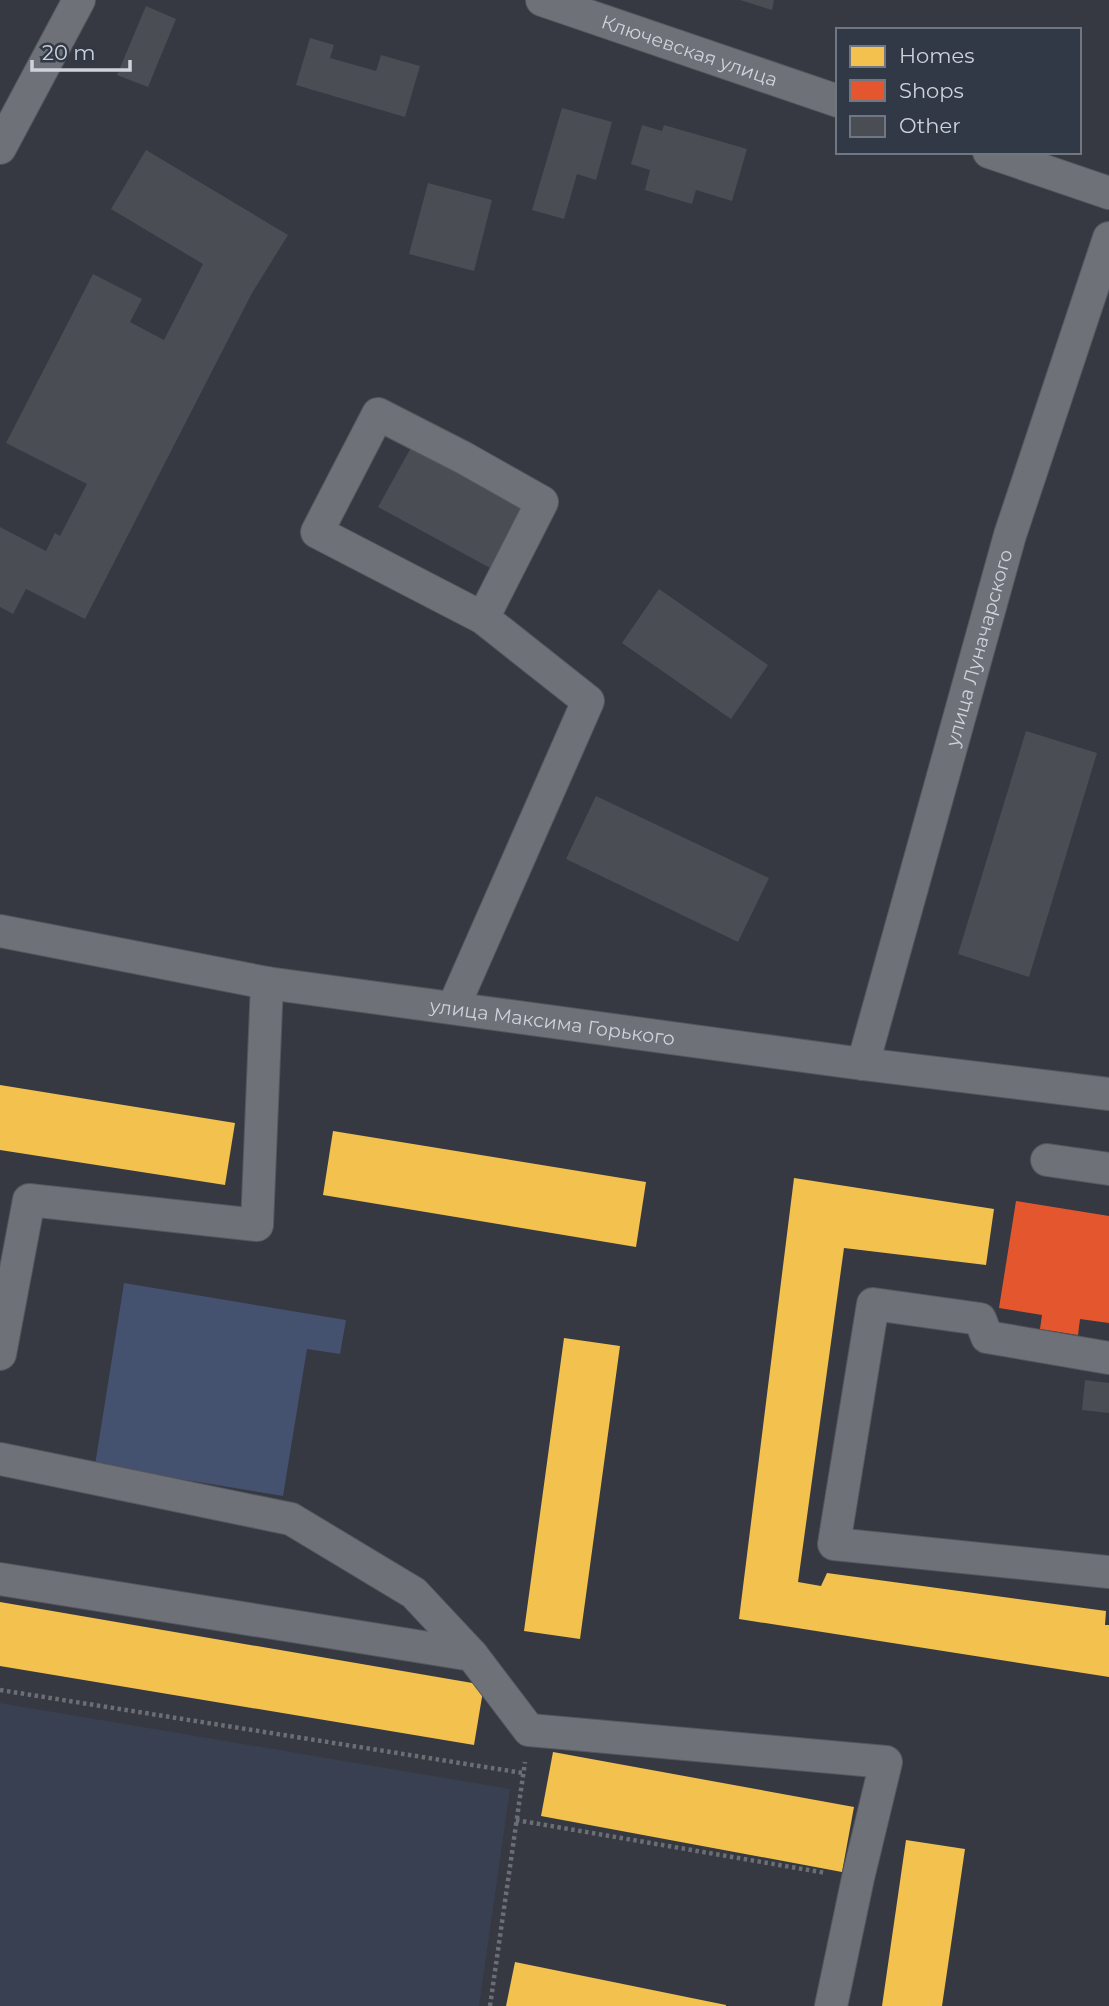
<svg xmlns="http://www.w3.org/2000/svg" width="1109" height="2006" font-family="Montserrat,sans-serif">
<rect width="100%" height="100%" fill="#363941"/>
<path fill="#384052" d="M0 1703 510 1789 479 2006H0Z"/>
<path fill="#44516f" d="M124 1283 346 1320 340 1354 307 1349 283 1496 95 1465Z"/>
<path fill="#f2c14e" d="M0 1085 235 1123 225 1185 0 1150Z
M333 1131 646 1182 636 1247 323 1195Z
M794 1178 994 1209 986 1265 844 1248 798 1582 821 1586 827 1573 1106 1611 1105 1625H1109V1677L739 1619Z
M564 1338 620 1346 580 1639 524 1631Z
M0 1602 484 1685 474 1745 0 1666Z
M553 1752 854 1807 842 1872 541 1816Z
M906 1840 965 1849 942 2006H882Z
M515 1962 726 2005V2006H506Z"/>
<path fill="#e4572e" d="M1016 1201 1109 1216V1323L1080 1319 1078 1335 1040 1329 1042 1315 999 1308Z"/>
<path fill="#4b4d54" d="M740 0H774L772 10Z
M146 6 176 19 148 87 117 75Z
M310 38 334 45 330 58 376 71 381 55 420 66 405 117 296 85Z
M562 108 612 122 596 180 577 174 564 219 532 210Z
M642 125 662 131 664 125 747 149 732 201 696 190 692 204 645 190 650 170 631 164Z
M146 150 288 235 252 293 85 619 26 589 13 614 0 607V527L46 551 55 533 60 536 87 484 6 443 93 274 142 299 130 322 164 340 203 264 111 209Z
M428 183 492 200 474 271 409 254Z
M413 444 526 505 492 569 378 507Z
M659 589 768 665 731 719 622 643Z
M1026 731 1097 753 1029 977 958 954Z
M596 796 769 878 738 942 566 859Z
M1085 1380 1109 1383V1413L1082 1410Z"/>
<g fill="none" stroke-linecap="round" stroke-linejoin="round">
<g stroke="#54575e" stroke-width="34">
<g id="minor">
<path id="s1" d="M542 0 838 101"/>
<path d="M0 148 79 0"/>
<path d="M989 152 1109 193"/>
<path id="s2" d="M0 931 267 983 863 1064 1109 1094"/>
<path d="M453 1008 588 701 483 618 317 532 378 414 464 458 542 502 483 618"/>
<path id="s3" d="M863 1064 1010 535 1109 238"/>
<path d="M1047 1160 1109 1169"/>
<path d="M0 1354 29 1200 257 1225 267 983"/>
<path d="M1109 1358 987 1337 980 1319 873 1304 834 1544 1109 1572"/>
<path d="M0 1459 291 1519 414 1593 472 1655"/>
<path d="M0 1579 472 1655 529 1730 886 1762 858 1878 831 2006"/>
</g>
</g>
<path stroke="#6b6e73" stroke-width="4.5" stroke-dasharray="3.5 3.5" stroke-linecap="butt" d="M0 1690 523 1773
M516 1820 826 1873
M490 2006 525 1762"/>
<use href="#minor" stroke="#6e7177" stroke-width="32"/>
</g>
<g text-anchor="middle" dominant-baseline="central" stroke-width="7" stroke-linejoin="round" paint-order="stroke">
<g font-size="19" fill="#ced3db" stroke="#313846">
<text stroke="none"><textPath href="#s1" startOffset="156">Ключевская улица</textPath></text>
<text stroke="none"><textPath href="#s3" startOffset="432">улица Луначарского</textPath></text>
<text stroke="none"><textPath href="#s2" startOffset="560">улица Максима Горького</textPath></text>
</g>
</g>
<rect x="836" y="28" width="245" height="126" fill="#313846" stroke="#707682" stroke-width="2"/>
<rect x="850" y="46" width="35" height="21" fill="#f2c14e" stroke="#707682" stroke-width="2"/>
<text x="899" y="63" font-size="21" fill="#ced3db">Homes</text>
<rect x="850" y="80" width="35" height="21" fill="#e4572e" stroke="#707682" stroke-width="2"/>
<text x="899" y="98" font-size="21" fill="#ced3db">Shops</text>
<rect x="850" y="116" width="35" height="21" fill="#4b4d54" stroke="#707682" stroke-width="2"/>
<text x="899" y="133" font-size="21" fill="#ced3db">Other</text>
<path d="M32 60v10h98v-10" fill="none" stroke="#ced3db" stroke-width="3.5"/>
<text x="42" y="60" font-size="21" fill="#ced3db" stroke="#313846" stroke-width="5" paint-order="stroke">20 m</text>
</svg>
